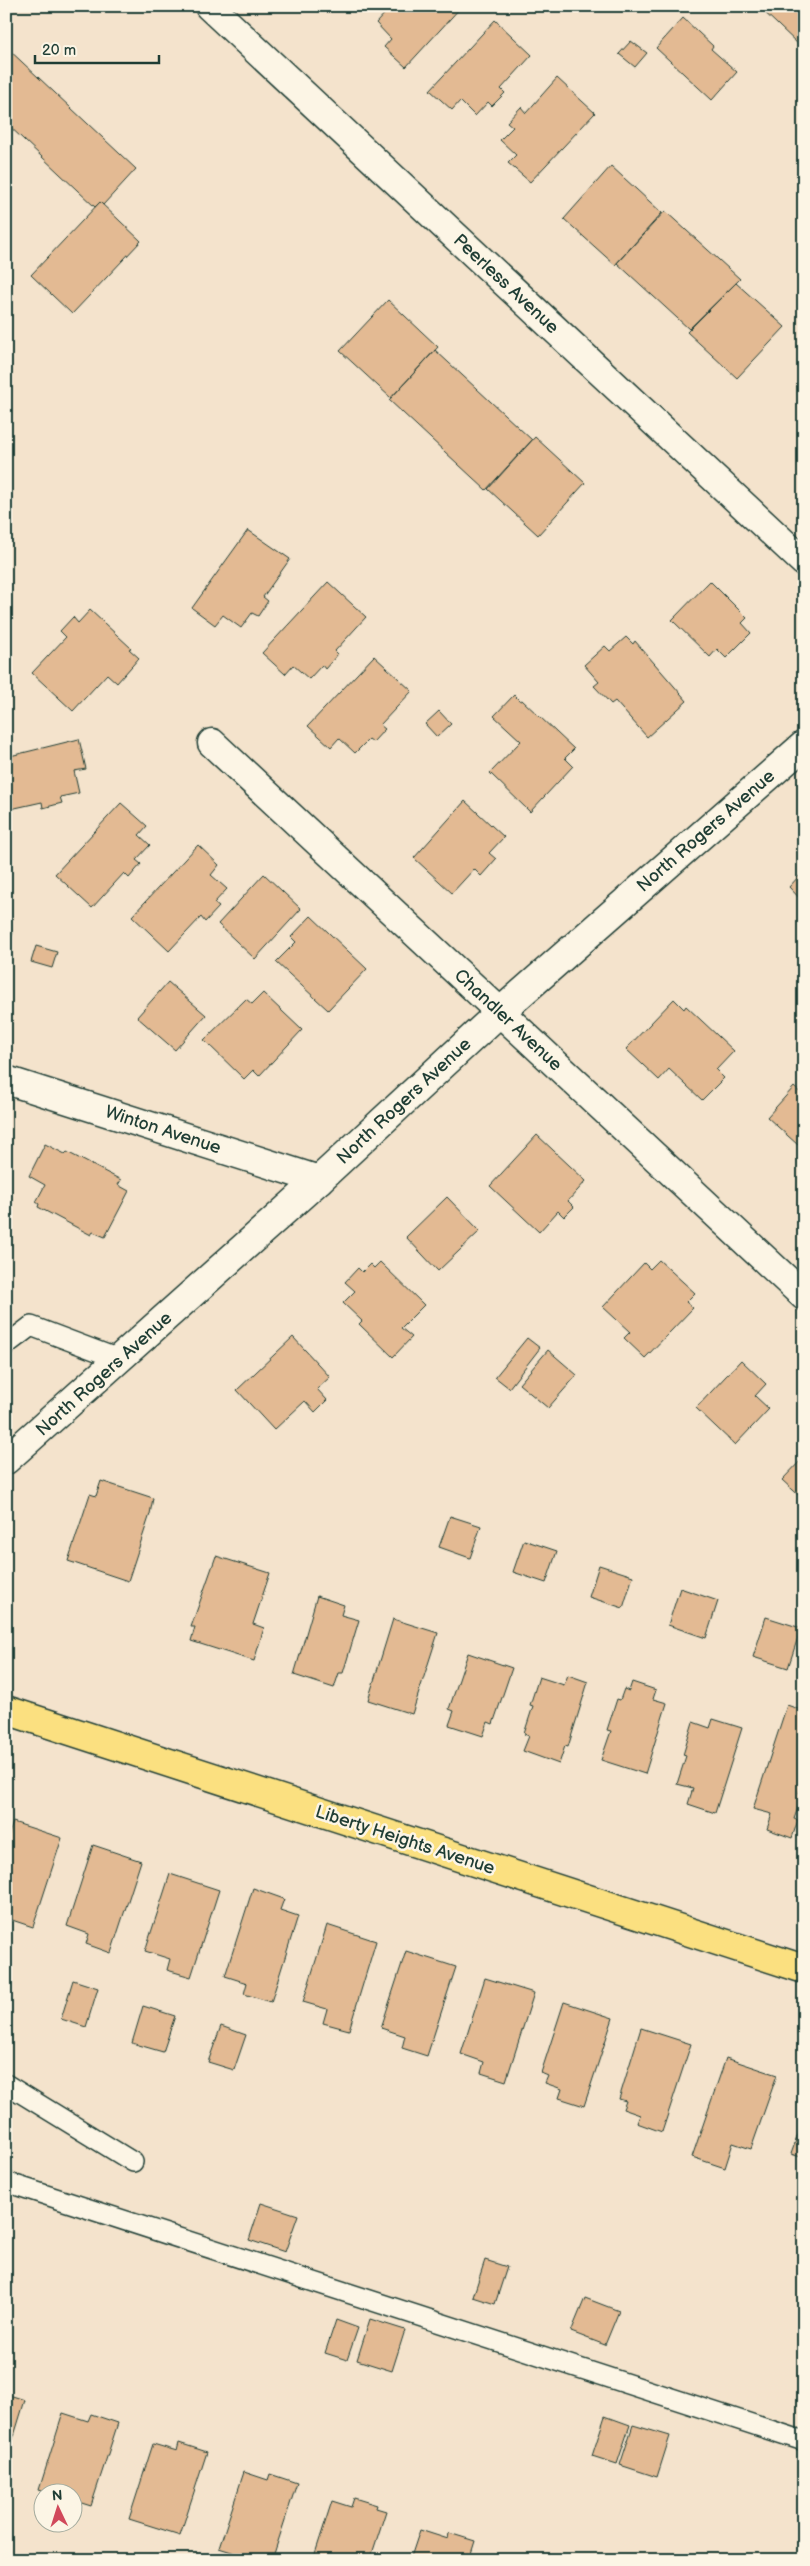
<svg xmlns="http://www.w3.org/2000/svg" width="810" height="2566" font-family="'Balsamiq Sans',sans-serif">
<rect width="100%" height="100%" fill="#f4e3cc"/>
<filter id="ink" filterUnits="userSpaceOnUse"><feTurbulence type="fractalNoise" baseFrequency=".02" numOctaves="2"/><feDisplacementMap in="SourceGraphic" scale="10" xChannelSelector="R" yChannelSelector="G"/><feConvolveMatrix kernelMatrix="1 2 1 2 8 2 1 2 1" color-interpolation-filters="sRGB"/></filter>
<g filter="url(#ink)">
<path fill="#e3ba93" stroke="#1f3d34" d="M385 6H462L406 67 384 47 391 39 376 23 388 10Z
M758 6H804V41L799 45Z
M683 18 713 46 711 49 737 72 712 100 656 48Z
M495 20 532 55 501 89 505 93 492 106 488 102 475 116 460 101 452 110 430 90Z
M631 41 647 53 635 67 619 54Z
M6 47 136 169 103 205 100 202 95 207 6 123Z
M557 78 595 113 530 182 508 163 516 155 500 140 513 127 507 122 521 107 526 113Z
M611 166 662 213 615 265 564 219Z
M100 202 141 241 72 314 31 275Z
M665 211 740 279 689 329 617 263Z
M736 283 785 327 737 378 687 332Z
M388 300 438 347 391 398 340 351Z
M435 350 532 440 486 490 389 400Z
M535 437 585 483 538 535 488 489Z
M248 530 290 559 263 597 268 601 258 616 252 613 241 628 223 615 215 625 192 608Z
M710 581 747 618 742 623 751 633 726 658 717 649 710 657 672 620Z
M328 582 366 617 335 651 338 654 325 669 322 665 309 679 293 665 285 674 262 653Z
M90 610 131 648 129 649 139 658 117 683 107 674 73 711 32 673 66 637 60 631 73 617 78 623Z
M626 637 633 644 635 641 687 701 647 737 615 701 611 704 594 686 599 682 584 665 605 646 610 651Z
M374 656 412 691 380 725 385 729 373 742 369 739 355 753 339 738 331 747 308 726Z
M514 695 520 701 522 700 574 749 565 758 573 766 530 812 490 773 521 741 494 716Z
M439 711 451 724 437 737 425 724Z
M79 739 86 769 74 771 79 793 60 797 62 803 43 808 42 802 6 810V757Z
M465 801 504 837 489 853 496 859 481 876 474 869 452 893 414 858Z
M121 803 147 826 139 835 150 845 136 860 141 864 129 878 124 873 92 908 55 874Z
M198 845 219 865 211 875 227 889 214 903 219 907 205 922 201 917 169 951 132 916Z
M264 874 301 909 255 959 218 924Z
M800 875 804 878V903L789 887Z
M311 916 367 969 328 1010 276 962 296 942 291 937Z
M6 931 13 933 6 952Z
M36 946 57 952 52 968 31 962Z
M168 982 206 1015 175 1050 137 1017Z
M263 993 302 1030 259 1076 253 1070 244 1079 204 1040 246 999 252 1004Z
M674 999 684 1009 686 1006 734 1051 716 1070 724 1078 702 1100 669 1069 659 1080 626 1049Z
M794 1087 804 1096V1139L798 1145 767 1117Z
M537 1135 586 1181 568 1201 574 1207 564 1217 558 1211 539 1232 490 1186Z
M45 1144 65 1154 67 1152 121 1180 118 1185 129 1191 105 1237 93 1232 91 1235 38 1207 39 1204 36 1202 45 1185 29 1176Z
M447 1197 480 1231 438 1271 406 1237Z
M659 1260 695 1293 686 1302 693 1308 645 1358 624 1338 630 1332 603 1307 644 1263 650 1269Z
M380 1262 424 1305 401 1328 412 1337 393 1357 359 1324 362 1321 343 1303 355 1291 345 1282 358 1268 362 1272 370 1264 374 1268Z
M293 1337 330 1377 317 1389 327 1400 315 1412 305 1401 274 1430 237 1390Z
M527 1338 540 1348 509 1388 495 1377Z
M548 1350 577 1375 548 1408 519 1384Z
M741 1360 766 1384 755 1396 769 1409 735 1445 696 1408Z
M804 1457V1500L782 1480Z
M101 1481 153 1498 150 1514 128 1581 68 1561 90 1494 96 1496Z
M450 1516 481 1526 470 1558 439 1547Z
M524 1540 557 1551 546 1583 513 1572Z
M216 1556 270 1573 253 1624 264 1628 254 1661 191 1641 195 1627H191Z
M599 1565 633 1576 623 1608 589 1597Z
M680 1588 718 1601 706 1638 668 1625Z
M317 1596 344 1605 341 1615 359 1620 343 1673H339L334 1688 294 1675Z
M766 1617 801 1628 788 1668 753 1657Z
M393 1619 438 1633 412 1714 368 1700Z
M468 1653 512 1668 493 1724 488 1722 483 1736 449 1725 454 1711 449 1709Z
M568 1675 588 1682 568 1747 565 1746 559 1764 523 1751 529 1736 524 1734 533 1706 530 1705 539 1677 564 1685Z
M632 1682 656 1690 653 1699 667 1703 645 1774 601 1760 611 1731 607 1730 617 1699 620 1700 624 1689 629 1691Z
M787 1705 804 1711 802 1738 804 1739V1779L799 1793 803 1794 794 1819 798 1820 792 1838 767 1829 772 1814 753 1809Z
M713 1719 742 1728 715 1813 688 1804 693 1788 677 1784 686 1756 683 1755 693 1722 710 1728Z
M13 1822 62 1838 33 1927 6 1918V1843Z
M93 1845 141 1861 111 1953 86 1944 89 1934 67 1926Z
M170 1874 219 1890 191 1977 167 1970 170 1959 145 1951Z
M253 1888 284 1899 280 1910 298 1916 271 2002 244 1994 247 1983 225 1976Z
M327 1925 376 1941 349 2030 323 2023 327 2009 303 2002Z
M406 1951 456 1967 427 2056 402 2048 405 2036 381 2028Z
M485 1978 534 1993 506 2081 481 2073 484 2062 461 2054Z
M73 1980 98 1988 86 2027 61 2019Z
M564 2002 613 2018 584 2106 559 2098 562 2089 545 2083 548 2076 541 2073Z
M143 2006 175 2016 163 2052 132 2043Z
M221 2026 246 2035 234 2070 208 2062Z
M641 2028 691 2044 662 2132 637 2123 640 2115 623 2109 626 2101 619 2099Z
M726 2058 777 2075 751 2149 733 2143 725 2168 692 2157Z
M804 2118V2158L791 2154Z
M261 2203 298 2215 285 2252 249 2240Z
M485 2260 507 2267 495 2304 473 2297Z
M585 2298 619 2311 605 2345 571 2332Z
M370 2319 405 2330 392 2371 357 2360Z
M336 2320 358 2328 347 2360 325 2353Z
M6 2394 25 2400 6 2462Z
M63 2413 88 2421 91 2414 118 2423 91 2506 72 2500V2494H51L39 2490Z
M605 2416 630 2425 617 2464 592 2456Z
M633 2425 670 2436 657 2477 620 2465Z
M179 2443 207 2452 180 2535 129 2519 153 2444 177 2451Z
M244 2472 268 2480 270 2474 297 2483 272 2560H257L219 2548Z
M354 2498 377 2505 376 2508 386 2511 370 2560H313L332 2501 351 2507Z
M420 2530 448 2539 449 2533 475 2541 469 2560H410Z"/>
<g fill="none" stroke-linecap="round" stroke-linejoin="round">
<g stroke="#1f3d34" stroke-width="22">
<path id="lane" d="M6 1345 31 1326 121 1360
M6 2084 133 2162
M6 2182 804 2441"/>
</g>
<g stroke="#1f3d34" stroke-width="31">
<path id="street" d="M209 6 804 562
M212 743 804 1296
M6 1080 319 1180"/>
</g>
<g stroke="#1f3d34" stroke-width="31">
<path id="secondary" d="M6 1460 319 1180 500 1012 804 745"/>
</g>
<g stroke="#1f3d34" stroke-width="31">
<path id="primary" d="M6 1710 804 1969"/>
</g>
<use href="#lane" stroke="#fcf5e5" stroke-width="19"/>
<use href="#street" stroke="#fcf5e5" stroke-width="28"/>
<use href="#secondary" stroke="#fcf5e5" stroke-width="28"/>
<use href="#primary" stroke="#fbe080" stroke-width="28"/>
</g>
</g>
<g text-anchor="middle" dominant-baseline="central" stroke-width="5" stroke-linejoin="round" paint-order="stroke">
<g font-size="18" fill="#1f3d34" stroke="#fcf5e5">
<text transform="translate(506 284) rotate(43)">Peerless Avenue</text>
<text transform="translate(706 831) rotate(-41)">North Rogers Avenue</text>
<text transform="translate(508 1020) rotate(43)">Chandler Avenue</text>
<text transform="translate(404 1101) rotate(-43)">North Rogers Avenue</text>
<text transform="translate(163 1130) rotate(18)">Winton Avenue</text>
<text transform="translate(104 1374) rotate(-42)">North Rogers Avenue</text>
<text transform="translate(405 1840) rotate(18)">Liberty Heights Avenue</text>
</g>
</g>
<rect width="810" height="2566" fill="none" stroke="#fcf5e5" stroke-width="25"/>
<rect x="12" y="12" width="785" height="2541" fill="none" stroke="#1f3d34" stroke-width="2" filter="url(#ink)"/>
<g transform="translate(58 2508) rotate(356)"><circle r="24" fill="#fcf5e5" stroke="#a4ab9e"/>
<path d="M0-4L9 19L0 12L-9 19Z" fill="#d1495b"/>
<text y="-8" font-size="14" font-weight="bold" text-anchor="middle" fill="#1f3d34">N</text>
</g>
<path d="M35 55v8h124v-8" fill="none" stroke="#1f3d34" stroke-width="2.5"/>
<text x="42" y="55" font-size="15" fill="#1f3d34" stroke="#fcf5e5" stroke-width="4" paint-order="stroke">20 m</text>
</svg>
